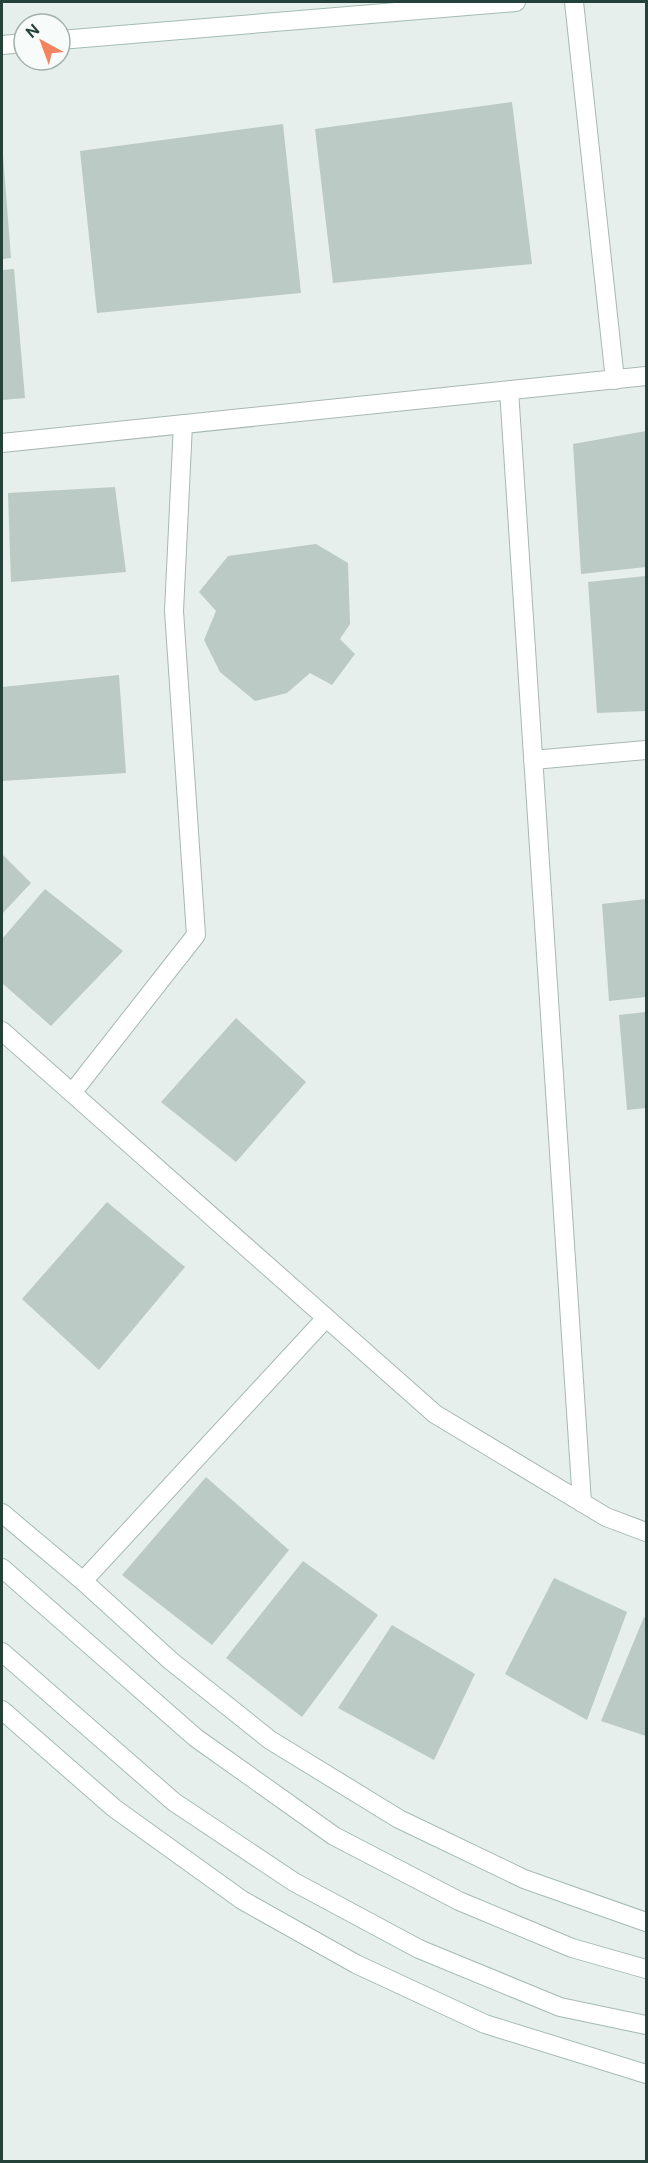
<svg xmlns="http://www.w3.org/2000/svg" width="648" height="2163" font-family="'DM Sans',sans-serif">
<rect width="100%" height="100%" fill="#e6efeb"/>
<path fill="#bbcac4" d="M512 102 532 264 333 283 315 129Z
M283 124 301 293 97 313 80 151Z
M2 155H3L11 258 2 259Z
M14 269 25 398 2 400V270Z
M646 431V567L581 574 573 444Z
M115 487 126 572 11 582 8 493Z
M316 544 348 563 350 624 340 639 355 654 332 685 310 673 287 693 255 701 220 672 204 640 216 611 199 592 228 556Z
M646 576V711L597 713 588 582Z
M119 675 126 773 2 781V687Z
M2 854 31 883 2 914Z
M45 889 123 951 51 1026 2 983V939Z
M646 899V997L609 1001 602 904Z
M646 1012V1108L627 1110 619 1015Z
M236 1018 306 1082 236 1162 161 1102Z
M107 1202 185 1267 99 1370 22 1299Z
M206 1477 289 1550 212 1645 122 1575Z
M303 1561 378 1615 302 1717 226 1658Z
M554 1578 627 1612 587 1720 505 1674Z
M644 1617 646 1619V1736L601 1721Z
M392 1625 475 1674 434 1760 338 1708Z"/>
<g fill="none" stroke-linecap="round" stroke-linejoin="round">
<g stroke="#a8b8b2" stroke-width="20">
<path id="street" d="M574 2 615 380
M509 390 582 1503
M2 443 646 376
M533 760 646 750
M2 1031 435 1414 606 1517 646 1532
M72 1093 196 935 174 611 183 424
M83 1581 326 1318"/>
</g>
<g stroke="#a4bbb3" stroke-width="20">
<path id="secondary" d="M60 40 516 2
M2 45 24 43
M2 1513 83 1581 171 1661 270 1740 399 1819 524 1879 646 1922
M2 1568 196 1738 334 1836 459 1901 572 1948 646 1969
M2 1652 174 1802 294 1882 419 1949 560 2007 646 2025
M2 1710 114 1808 242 1900 356 1964 485 2024 646 2074"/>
</g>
<use href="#street" stroke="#fff" stroke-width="18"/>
<use href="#secondary" stroke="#fff" stroke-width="18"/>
</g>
<rect width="648" height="2163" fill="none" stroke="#24423a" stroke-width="6"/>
<g transform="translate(42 42) rotate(319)"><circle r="28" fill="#f7fbf9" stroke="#a3b1ad" stroke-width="1.5"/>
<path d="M0-4.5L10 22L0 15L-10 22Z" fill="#f4845f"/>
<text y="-9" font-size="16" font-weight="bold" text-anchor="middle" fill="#24423a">N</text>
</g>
</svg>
